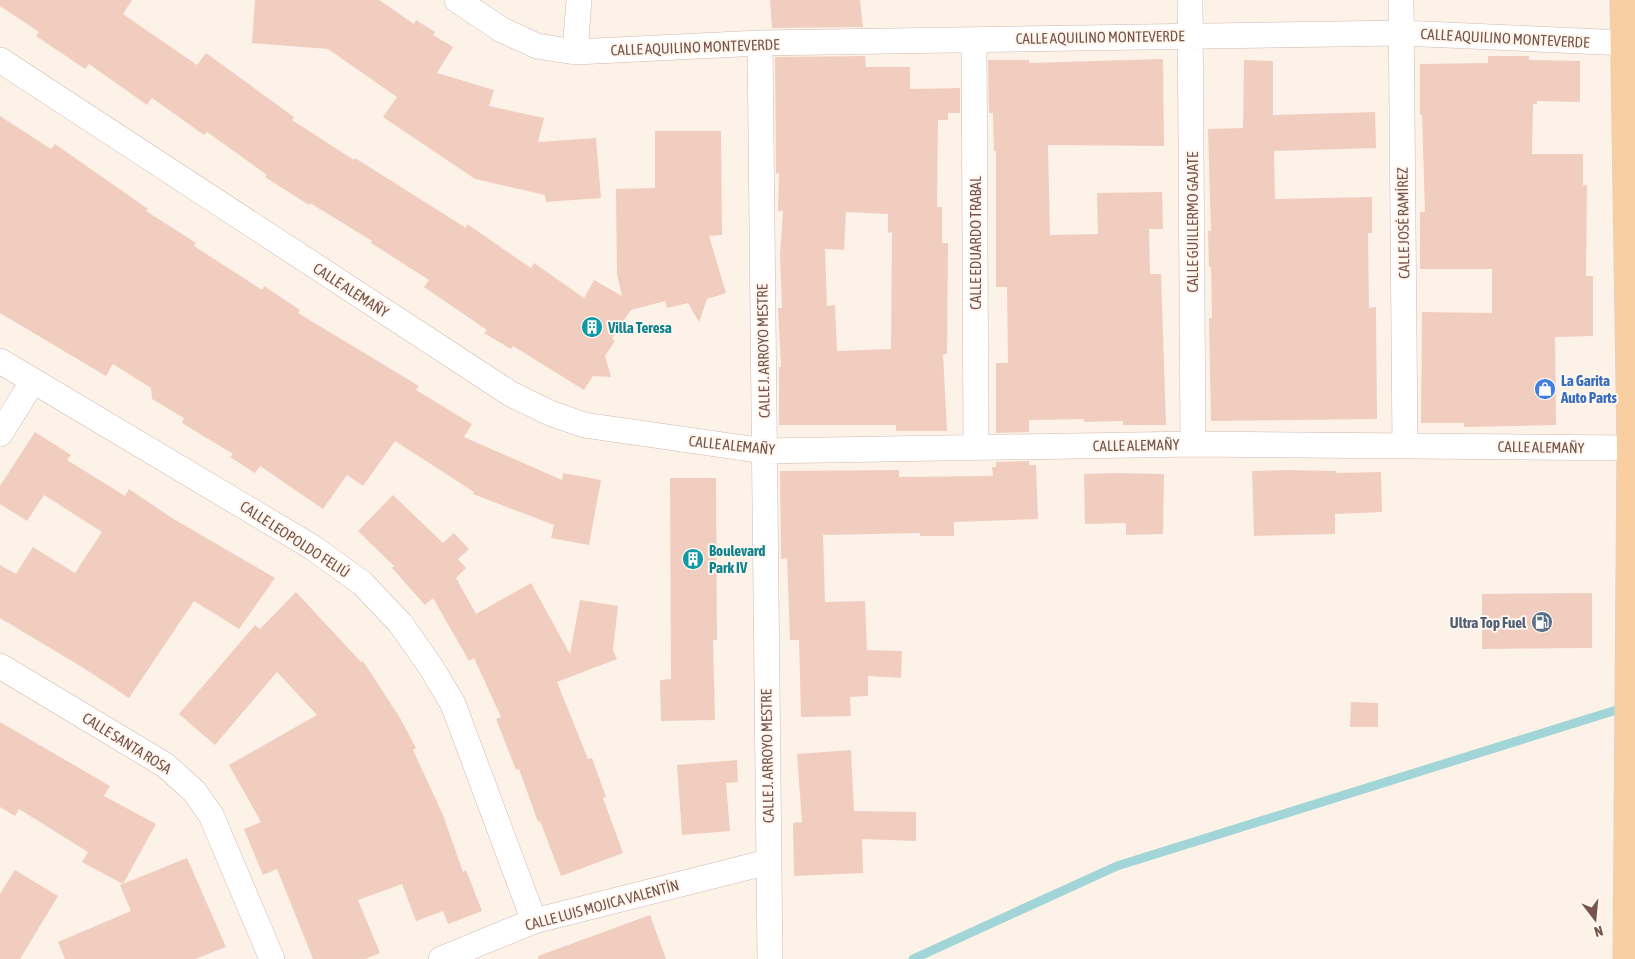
<svg xmlns="http://www.w3.org/2000/svg" width="1635" height="959" font-family="'Asap Condensed',sans-serif">
<rect width="100%" height="100%" fill="#fcf2e7"/>
<g fill="none" stroke-linecap="round" stroke-linejoin="round">
<path stroke="#a2d5d7" stroke-width="9" d="M913 959 1117 866 1626 707"/>
</g>
<path fill="#f1cdbf" fill-rule="evenodd" d="M0 0H132L123 14 197 65 206 53 294 117 292 120 354 160 355 158 466 228 467 224 531 268 534 263 584 298 594 280 622 296 617 274 616 189 655 188V131H721L722 235 709 236 726 293 707 299 699 322 688 303 667 308 665 301 631 310 612 338 615 341 605 356 611 377 593 376 584 390 513 346 511 349 484 333 487 330 424 287 429 280 371 243 372 241 310 203 309 205 265 177 267 175 207 132 204 135 152 98 147 105 89 64 85 69 36 36 39 32 0 6Z
M255 0H379L414 24 416 20 435 32 433 35 453 47 437 73 494 90 489 106 544 118 538 142 596 138 601 198 546 202 545 195 475 179 383 117 397 97 328 49 252 43Z
M770 0H860L863 27 772 28Z
M865 56 866 67H910V89L960 88V113H948V120H938L937 207H942V243H948L947 354H943L947 431H896V425H779V367H781L778 308H782L780 256 783 211H778L779 173 776 174 775 57ZM846 212 888 214V233L892 232 891 349 837 351 835 305 827 306 825 249 844 250Z
M1488 56H1529V60L1580 61V102L1537 101V104H1533L1532 154H1583V185H1587L1586 276H1593V336L1555 337 1556 425 1464 427V423H1421L1422 312 1492 313V269H1420V212H1425L1422 115H1420V64L1488 63Z
M1163 59 1164 146 1048 145 1050 235 1098 234 1097 193 1162 192 1163 229H1149L1150 274H1161L1166 425H1123V421L1084 422V419L1029 420V432L996 433V363H1008L1007 287H996V151H994L993 113H989L988 60H1029V63Z
M1244 60 1273 61V115L1375 112 1376 148 1274 151 1275 199 1372 197V233H1368L1369 308 1376 307 1377 419 1211 421 1209 318H1212L1211 267H1209L1208 231H1211L1208 129 1243 128Z
M0 116 51 149 55 144 148 209 146 211 196 243 194 246 262 290 264 286 300 310 298 313 419 386 416 390 472 424 464 437 562 480 563 473 601 480 589 545 551 538 554 525 473 494 474 492 395 441 363 486 347 475 323 509 260 466 255 473 230 457 233 454 182 423 184 418 152 399 151 388 113 364 106 376 0 313Z
M35 432 71 455 67 460 125 496 129 489 172 518 275 578 239 629 194 601 129 698 82 667 0 618V565L16 574 33 547 75 573 102 532 44 495 27 521 0 504V486Z
M1029 461V465H1036L1038 519 954 522V536H920V533L823 535 825 602 865 601 867 650 902 651 901 678 868 676V696L850 697 851 716 801 717 799 640H790L787 558 781 559 780 471 899 470V477L993 476 992 467H996V462Z
M1288 470 1336 471V473L1381 472 1382 512 1335 514V534L1254 536 1252 471Z
M1117 473 1164 474 1163 534 1126 535V523L1085 524 1084 474Z
M670 478H716L717 640H713L715 720 661 721 660 680 671 679Z
M393 495 443 543 454 533 469 549 458 559 466 568 456 578 476 614 531 583 570 654 580 600 618 606 613 650 617 659 557 682 588 759 592 758 606 797 603 798 623 853 561 876 540 821 538 822 519 769 516 770 496 719 501 717 474 658 469 661 433 598 425 605 392 568 394 566 358 531Z
M296 592 361 662 363 661 400 718 416 748 413 750 443 815 463 872 466 870 482 911 448 924 443 911 416 921 402 884 358 900 380 953 365 959H313L277 869 263 875 244 829 261 822 229 765 317 715 277 672 215 745 179 714 255 625 260 629Z
M1592 593V648L1482 649V594Z
M1351 702 1378 703V727H1350Z
M0 722 110 786 104 796 156 824 123 884 82 862 88 852 19 809 15 816 0 807Z
M851 750 854 811 916 812V841L862 839 863 873 794 876 793 823 802 822 797 754Z
M737 760 738 782 726 783 730 831 682 835 677 765Z
M187 858 226 947 195 959H65L58 942 131 911 120 885Z
M15 870 58 896 20 959H0V894Z
M650 915 666 959H538V956Z"/>
<g fill="none" stroke-linecap="round" stroke-linejoin="round">
<g stroke="#d0bab0" stroke-width="26">
<path id="minor" d="M457 0 502 30 537 46 575 52 760 43 1401 33 1626 43
M1190 0 1193 444
M1401 0 1405 446
M974 40 976 447
M760 43 770 959
M575 52 579 0
M0 60 511 394 550 413 584 425 764 451 1193 444 1631 448
M0 361 312 547 362 583 400 623 431 667 453 704 534 921
M0 434 33 381
M0 666 165 765 194 791 211 815 272 959
M441 959 534 921 768 862"/>
</g>
<g stroke="#d9d0cd" stroke-width="29">
<path id="primary" d="M1624 0 1631 448 1627 959"/>
</g>
<use href="#minor" stroke="#fff" stroke-width="25"/>
<use href="#primary" stroke="#f9cea1" stroke-width="28"/>
</g>
<defs>
<g id="building-disc" transform="scale(1.125)"><circle r="9.5" fill="#0f9aa8" stroke="#fff6ee"/><path d="M-4-6H4V6H1V3H-1V6H-4ZM-2.5-4.3h1.7v1.8h-1.7ZM.8-4.3h1.7v1.8H.8ZM-2.5-1h1.7V.8h-1.7ZM.8-1h1.7V.8H.8Z" fill="#fff"/></g>
<g id="shop-disc" transform="scale(1.125)"><circle r="9.5" fill="#3f7fe0" stroke="#fff6ee"/><path d="M-5-2.5h2.3a2.7 3.5 0 0 1 5.4 0H5L5.5 6h-11ZM-1.5-2.5h3a1.5 2.3 0 0 0-3 0Z" fill="#fff"/></g>
<g id="fuel-disc" transform="scale(1.125)"><circle r="9.5" fill="#5c6f8a" stroke="#fff6ee"/><path d="M-5.5-6h7V0h2V4h1.3V-2.5L3-4.5l.8-.8L6-3V5H2.5V1h-1V6h-7ZM-4.2-4.7v3.2H.2V-4.7Z" fill="#fff"/></g>
</defs>
<g fill-rule="evenodd">
<use href="#building-disc" x="592" y="327"/>
<use href="#shop-disc" x="1545" y="389"/>
<use href="#building-disc" x="693" y="559"/>
<use href="#fuel-disc" x="1542" y="622"/>
</g>
<g text-anchor="middle" dominant-baseline="central" stroke-width="4" stroke-linejoin="round" paint-order="stroke">
<g font-size="15" fill="#76564c" stroke="#fff6ee">
<text transform="translate(1100 37) rotate(-1)">CALLE AQUILINO MONTEVERDE</text>
<text transform="translate(1505 38) rotate(3)">CALLE AQUILINO MONTEVERDE</text>
<text transform="translate(695 47) rotate(-2)">CALLE AQUILINO MONTEVERDE</text>
<text transform="translate(1192 222) rotate(-90)">CALLE GUILLERMO GAJATE</text>
<text transform="translate(1403 223) rotate(-91)">CALLE JOSÉ RAMÍREZ</text>
<text transform="translate(975 243) rotate(-90)">CALLE EDUARDO TRABAL</text>
<text transform="translate(351 290) rotate(33)">CALLE ALEMAÑY</text>
<text transform="translate(763 351) rotate(-91)">CALLE J. ARROYO MESTRE</text>
<text transform="translate(732 445) rotate(6)">CALLE ALEMAÑY</text>
<text transform="translate(1136 445) rotate(-1)">CALLE ALEMAÑY</text>
<text transform="translate(1541 447) rotate(1)">CALLE ALEMAÑY</text>
<text transform="translate(295 539) rotate(33)">CALLE LEOPOLDO FELIÚ</text>
<text transform="translate(127 743) rotate(32)">CALLE SANTA ROSA</text>
<text transform="translate(767 756) rotate(-91)">CALLE J. ARROYO MESTRE</text>
<text transform="translate(602 905) rotate(-15)">CALLE LUIS MOJICA VALENTÍN</text>
</g>
<g font-size="15" font-weight="bold" fill="#0d838f" stroke="#fff6ee" text-anchor="start">
<text x="608" y="327">Villa Teresa</text>
<text x="709" y="550">Boulevard<tspan x="709" dy="17">Park IV</tspan></text>
</g>
<g font-size="15" font-weight="bold" fill="#366cbe" stroke="#fff6ee" text-anchor="start">
<text x="1561" y="380">La Garita<tspan x="1561" dy="17">Auto Parts</tspan></text>
</g>
<g font-size="15" font-weight="bold" fill="#4e5e75" stroke="#fff6ee" text-anchor="end">
<text x="1526" y="622">Ultra Top Fuel</text>
</g>
</g>
<g transform="translate(1595 919) rotate(164)" stroke="#fff6ee" stroke-width="4" paint-order="stroke">
<path d="M0-4L9 19L0 12L-9 19Z" fill="#76564c"/>
<text y="-8" font-size="14" font-weight="bold" text-anchor="middle" fill="#76564c">N</text>
</g>
</svg>
